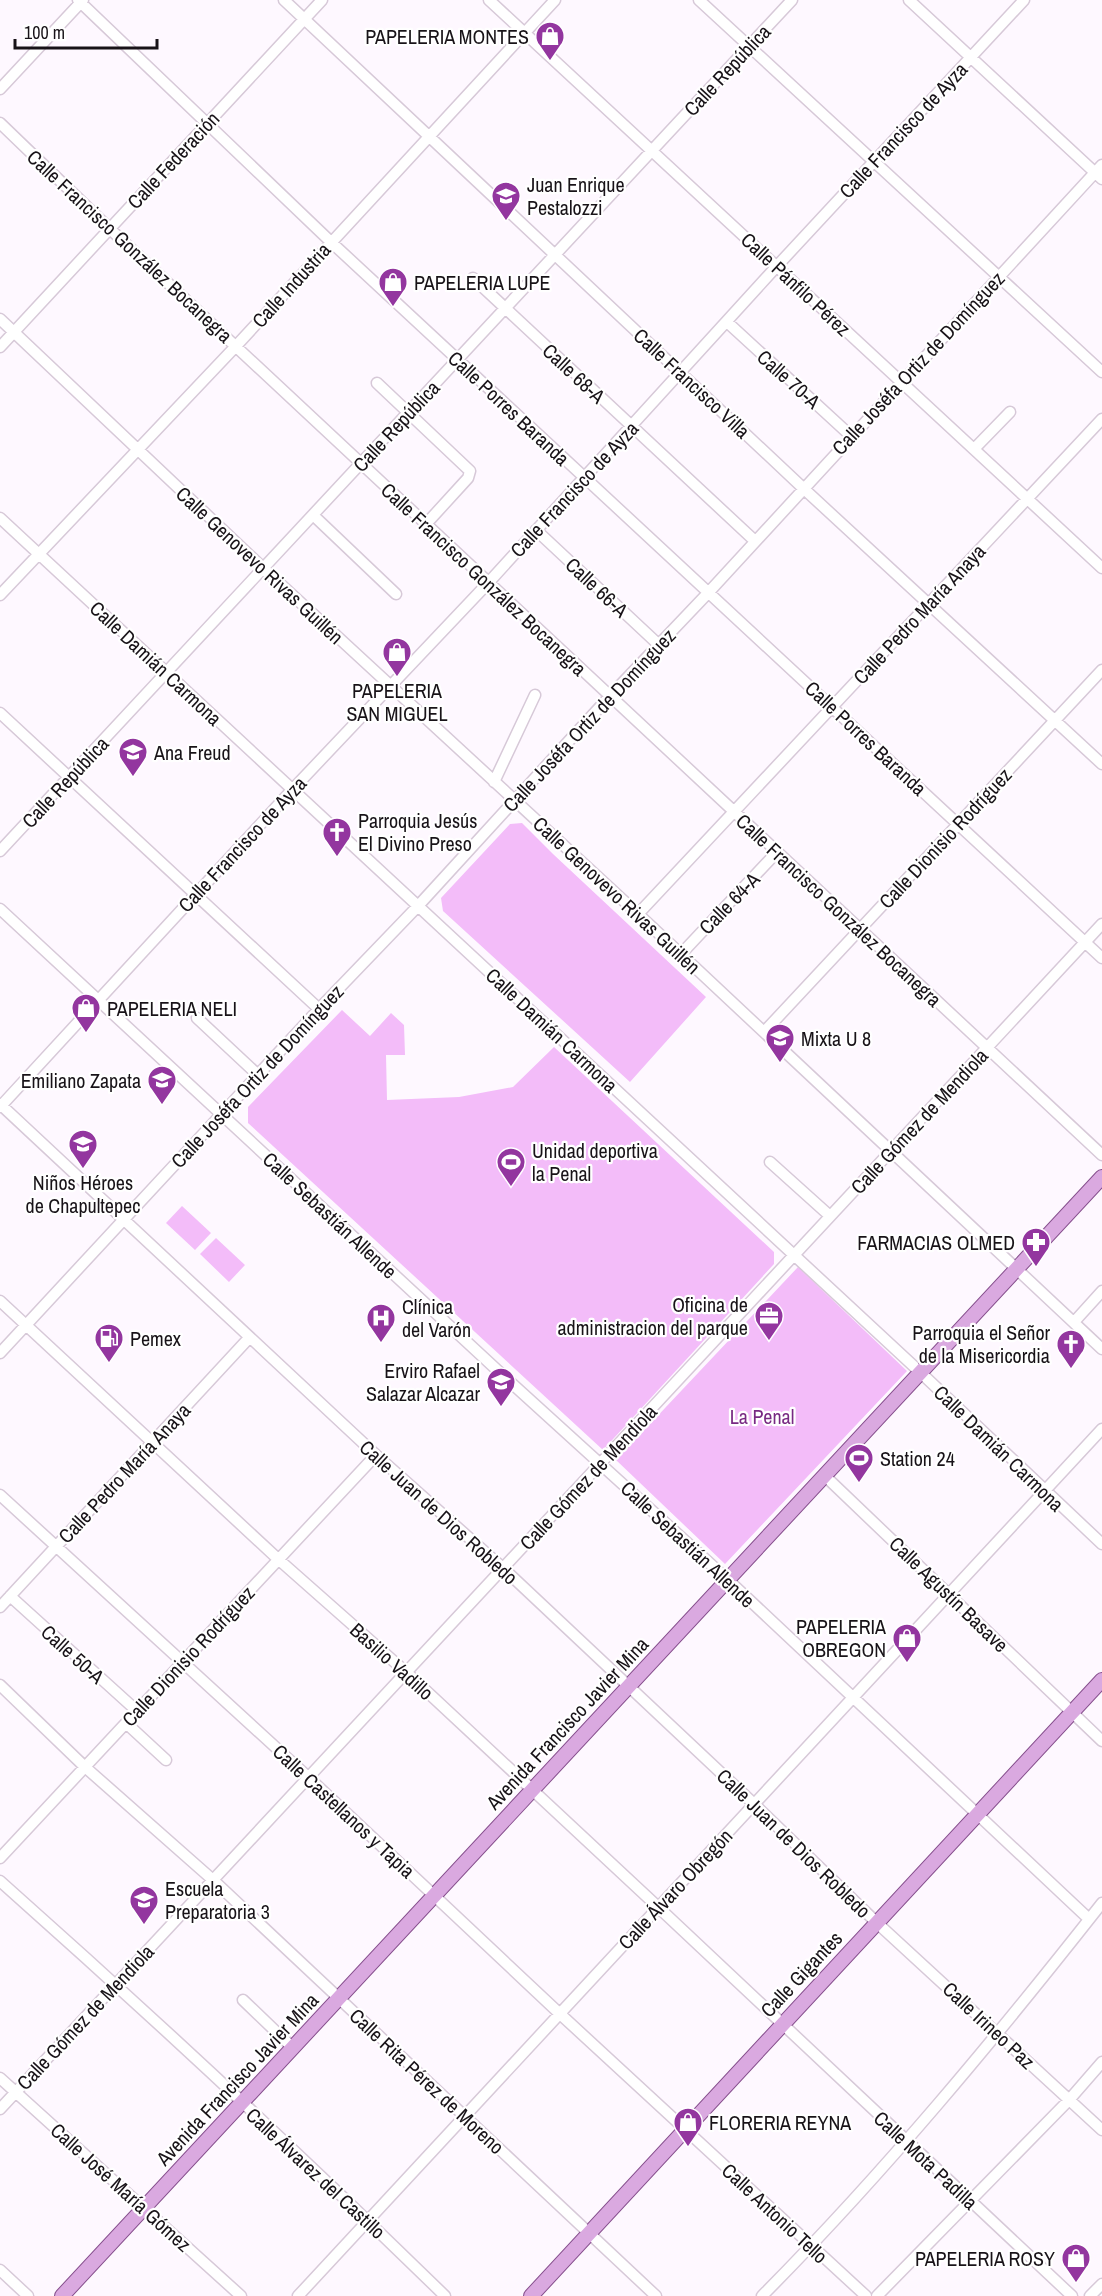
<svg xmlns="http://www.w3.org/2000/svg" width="1102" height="2296" font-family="'Archivo Narrow',sans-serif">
<rect width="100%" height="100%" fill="#fef8ff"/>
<path fill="#f3bcf9" d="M522 823 553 854 706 997 630 1082 443 911 441 898 510 824Z
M342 1010 370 1036 391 1013 404 1025 405 1055H386L387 1100 459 1097 513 1087 554 1047 774 1252V1264L603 1450 248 1123V1107Z
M182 1206 211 1233 195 1250 166 1223Z
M216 1238 245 1265 229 1282 200 1254Z
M798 1267 907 1371 725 1564 616 1460Z"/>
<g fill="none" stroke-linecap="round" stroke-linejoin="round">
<g stroke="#d7c9d8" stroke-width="13">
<path id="minor" d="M78 0 331 242 1102 958
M284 0 803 488 1102 764
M489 0 1102 568
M699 0 1102 372
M909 0 1102 179
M0 89 83 0
M0 123 110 229 1102 1155
M473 278 755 541
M0 319 263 568 638 914 1102 1349
M727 322 851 436
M0 347 322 0
M377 383 470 471 468 478 426 524
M974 449 1010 412
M313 515 396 594
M0 518 920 1372 1102 1544
M536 530 659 645
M0 595 236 346 555 0
M0 713 319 1009
M494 782 535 695
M0 851 792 0
M0 909 496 1369 727 1579 1089 1919
M638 914 1102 419
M681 954 777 852
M197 1018 258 1075
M764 1032 1102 670
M0 1104 376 1455 504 1569 754 1804 876 1922 1102 2130
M0 1107 292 790 489 582 777 266 1024 0
M770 1162 830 1216
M0 1301 278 1559 407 1673 658 1907 1072 2296
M1074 1322 1102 1291
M0 1353 319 1009 418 906 610 696 708 593 1102 165
M824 1475 1102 1741
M0 1495 308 1777 559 2013 866 2296
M10 1596 137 1711
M0 1607 249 1338
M0 1685 85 1767 213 1880 656 2296
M126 1723 166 1760
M0 1858 376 1455
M0 1881C152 2016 300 2154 445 2296
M243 2000 292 2047
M0 2078 241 2296
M0 2109 1102 924
M0 2270 28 2296
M298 2296 1102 1429
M762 2296C884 2173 995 2039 1102 1903
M877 2296 1069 2100 1102 2062
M1090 2296 1102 2284"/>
</g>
<g stroke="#864f8d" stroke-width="16">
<path id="major" d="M62 2296 1102 1177
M531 2296 1102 1680"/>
</g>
<use href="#minor" stroke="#fff" stroke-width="10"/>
<use href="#major" stroke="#daa9e0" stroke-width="14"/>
</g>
<defs>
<g id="shop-pin" transform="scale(1.5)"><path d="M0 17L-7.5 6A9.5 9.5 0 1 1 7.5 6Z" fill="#93369f" stroke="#fff"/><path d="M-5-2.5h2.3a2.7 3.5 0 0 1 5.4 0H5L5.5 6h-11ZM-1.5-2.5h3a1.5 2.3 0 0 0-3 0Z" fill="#fff"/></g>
<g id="school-pin" transform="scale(1.5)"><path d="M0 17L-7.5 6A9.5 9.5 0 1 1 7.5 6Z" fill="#93369f" stroke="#fff"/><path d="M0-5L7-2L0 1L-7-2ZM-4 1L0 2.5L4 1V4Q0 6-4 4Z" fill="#fff"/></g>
<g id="church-pin" transform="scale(1.5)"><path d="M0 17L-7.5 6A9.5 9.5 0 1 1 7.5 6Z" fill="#93369f" stroke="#fff"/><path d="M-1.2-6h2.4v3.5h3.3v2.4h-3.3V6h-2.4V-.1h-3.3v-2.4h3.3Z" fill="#fff"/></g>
<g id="stadium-pin" transform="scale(1.5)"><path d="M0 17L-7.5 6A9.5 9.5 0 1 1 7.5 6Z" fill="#93369f" stroke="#fff"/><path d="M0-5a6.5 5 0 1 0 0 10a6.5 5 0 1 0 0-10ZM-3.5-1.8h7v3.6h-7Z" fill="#fff"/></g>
<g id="pharmacy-pin" transform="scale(1.5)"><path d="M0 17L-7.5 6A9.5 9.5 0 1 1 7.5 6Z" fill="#93369f" stroke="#fff"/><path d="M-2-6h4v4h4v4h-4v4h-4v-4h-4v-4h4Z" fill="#fff"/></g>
<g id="office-pin" transform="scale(1.5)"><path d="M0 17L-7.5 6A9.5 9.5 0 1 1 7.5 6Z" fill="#93369f" stroke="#fff"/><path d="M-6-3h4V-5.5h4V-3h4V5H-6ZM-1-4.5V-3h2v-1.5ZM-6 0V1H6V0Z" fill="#fff"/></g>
<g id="hospital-pin" transform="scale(1.5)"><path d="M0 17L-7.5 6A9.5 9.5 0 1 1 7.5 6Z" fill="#93369f" stroke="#fff"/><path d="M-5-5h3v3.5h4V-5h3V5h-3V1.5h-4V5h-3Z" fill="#fff"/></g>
<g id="fuel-pin" transform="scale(1.5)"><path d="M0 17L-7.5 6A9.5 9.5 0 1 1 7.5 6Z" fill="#93369f" stroke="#fff"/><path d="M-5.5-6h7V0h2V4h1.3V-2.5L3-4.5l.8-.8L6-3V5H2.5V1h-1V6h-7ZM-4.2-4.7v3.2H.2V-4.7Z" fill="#fff"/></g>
<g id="university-pin" transform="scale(1.5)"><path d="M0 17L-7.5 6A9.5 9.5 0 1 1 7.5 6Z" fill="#93369f" stroke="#fff"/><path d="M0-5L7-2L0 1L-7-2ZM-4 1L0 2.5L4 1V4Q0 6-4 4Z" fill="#fff"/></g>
</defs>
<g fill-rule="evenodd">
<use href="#shop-pin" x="550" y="36"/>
<use href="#school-pin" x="506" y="196"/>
<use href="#shop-pin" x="393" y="282"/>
<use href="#shop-pin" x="397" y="652"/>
<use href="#school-pin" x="133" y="752"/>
<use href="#church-pin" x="337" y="832"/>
<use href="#shop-pin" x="86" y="1008"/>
<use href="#school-pin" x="780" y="1038"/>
<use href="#school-pin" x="162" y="1080"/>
<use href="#school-pin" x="83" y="1144"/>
<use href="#stadium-pin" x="511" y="1162"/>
<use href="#pharmacy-pin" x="1036" y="1242"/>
<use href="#office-pin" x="769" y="1316"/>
<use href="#hospital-pin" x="381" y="1318"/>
<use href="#fuel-pin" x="109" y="1338"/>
<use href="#church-pin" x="1071" y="1344"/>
<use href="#school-pin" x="501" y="1382"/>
<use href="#stadium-pin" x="859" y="1458"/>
<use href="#shop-pin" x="907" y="1638"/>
<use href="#university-pin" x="144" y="1900"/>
<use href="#shop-pin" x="688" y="2122"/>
<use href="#shop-pin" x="1076" y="2258"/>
</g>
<g text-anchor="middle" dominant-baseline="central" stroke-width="4.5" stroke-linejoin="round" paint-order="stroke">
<g font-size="20" fill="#181318" stroke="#fff" text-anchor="start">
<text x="529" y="36" text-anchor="end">PAPELERIA MONTES</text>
<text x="527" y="184">Juan Enrique<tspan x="527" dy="23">Pestalozzi</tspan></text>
<text x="414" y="282">PAPELERIA LUPE</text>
<text x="397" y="690" text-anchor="middle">PAPELERIA<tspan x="397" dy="23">SAN MIGUEL</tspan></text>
<text x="154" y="752">Ana Freud</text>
<text x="358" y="820">Parroquia Jesús<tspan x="358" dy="23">El Divino Preso</tspan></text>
<text x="107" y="1008">PAPELERIA NELI</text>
<text x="801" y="1038">Mixta U 8</text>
<text x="141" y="1080" text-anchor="end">Emiliano Zapata</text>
<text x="532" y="1150">Unidad deportiva<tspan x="532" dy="23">la Penal</tspan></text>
<text x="83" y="1182" text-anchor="middle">Niños Héroes<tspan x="83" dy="23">de Chapultepec</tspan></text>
<text x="1015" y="1242" text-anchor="end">FARMACIAS OLMED</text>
<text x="748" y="1304" text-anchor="end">Oficina de<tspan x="748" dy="23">administracion del parque</tspan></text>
<text x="402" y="1306">Clínica<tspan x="402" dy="23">del Varón</tspan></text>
<text x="1050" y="1332" text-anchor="end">Parroquia el Señor<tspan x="1050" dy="23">de la Misericordia</tspan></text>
<text x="130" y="1338">Pemex</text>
<text x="480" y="1370" text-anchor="end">Erviro Rafael<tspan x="480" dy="23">Salazar Alcazar</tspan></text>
<text x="880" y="1458">Station 24</text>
<text x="886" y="1626" text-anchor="end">PAPELERIA<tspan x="886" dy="23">OBREGON</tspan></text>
<text x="165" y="1888">Escuela<tspan x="165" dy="23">Preparatoria 3</tspan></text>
<text x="709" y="2122">FLORERIA REYNA</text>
<text x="1055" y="2258" text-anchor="end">PAPELERIA ROSY</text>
</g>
<g font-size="20" fill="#181318" stroke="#fff">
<text transform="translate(727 70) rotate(-47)">Calle República</text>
<text transform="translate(903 130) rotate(-47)">Calle Francisco de Ayza</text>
<text transform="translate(173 160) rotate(-47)">Calle Federación</text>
<text transform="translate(130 246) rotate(43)">Calle Francisco González Bocanegra</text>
<text transform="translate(796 284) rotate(43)">Calle Pánfilo Pérez</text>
<text transform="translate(291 285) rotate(-48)">Calle Industria</text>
<text transform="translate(918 363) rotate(-47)">Calle Joséfa Ortiz de Domínguez</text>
<text transform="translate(574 373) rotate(43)">Calle 68-A</text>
<text transform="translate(789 379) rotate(42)">Calle 70-A</text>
<text transform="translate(692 383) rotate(43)">Calle Francisco Villa</text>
<text transform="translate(509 408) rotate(43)">Calle Porres Baranda</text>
<text transform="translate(396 426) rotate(-47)">Calle República</text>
<text transform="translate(574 489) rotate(-47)">Calle Francisco de Ayza</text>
<text transform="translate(260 565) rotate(43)">Calle Genovevo Rivas Guillén</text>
<text transform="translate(484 579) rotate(43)">Calle Francisco González Bocanegra</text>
<text transform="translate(597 587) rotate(43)">Calle 66-A</text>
<text transform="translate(919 614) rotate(-47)">Calle Pedro María Anaya</text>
<text transform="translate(156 663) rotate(43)">Calle Damián Carmona</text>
<text transform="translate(589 720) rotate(-47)">Calle Joséfa Ortiz de Domínguez</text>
<text transform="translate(866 738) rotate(43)">Calle Porres Baranda</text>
<text transform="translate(65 782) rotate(-47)">Calle República</text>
<text transform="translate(945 838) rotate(-47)">Calle Dionisio Rodríguez</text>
<text transform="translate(242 844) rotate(-47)">Calle Francisco de Ayza</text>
<text transform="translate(617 895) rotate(43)">Calle Genovevo Rivas Guillén</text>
<text transform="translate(729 903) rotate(-46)">Calle 64-A</text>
<text transform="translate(839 910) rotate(43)">Calle Francisco González Bocanegra</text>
<text transform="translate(552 1030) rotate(43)">Calle Damián Carmona</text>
<text transform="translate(257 1076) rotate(-47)">Calle Joséfa Ortiz de Domínguez</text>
<text transform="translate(919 1121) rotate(-47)">Calle Gómez de Mendiola</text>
<text transform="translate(330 1215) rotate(43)">Calle Sebastián Allende</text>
<text transform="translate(999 1448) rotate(44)">Calle Damián Carmona</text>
<text transform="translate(124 1473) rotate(-47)">Calle Pedro María Anaya</text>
<text transform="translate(588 1477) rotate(-47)">Calle Gómez de Mendiola</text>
<text transform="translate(439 1512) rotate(42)">Calle Juan de Dios Robledo</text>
<text transform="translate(688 1544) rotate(43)">Calle Sebastián Allende</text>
<text transform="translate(949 1594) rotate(44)">Calle Agustín Basave</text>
<text transform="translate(73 1654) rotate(42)">Calle 50-A</text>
<text transform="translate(188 1656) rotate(-47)">Calle Dionisio Rodríguez</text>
<text transform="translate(392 1661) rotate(42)">Basilio Vadillo</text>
<text transform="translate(567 1723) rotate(-47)">Avenida Francisco Javier Mina</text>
<text transform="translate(344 1811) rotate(43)">Calle Castellanos y Tapia</text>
<text transform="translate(794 1843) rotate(44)">Calle Juan de Dios Robledo</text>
<text transform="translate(675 1889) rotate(-47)">Calle Álvaro Obregón</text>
<text transform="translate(801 1974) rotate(-47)">Calle Gigantes</text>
<text transform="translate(85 2017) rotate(-47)">Calle Gómez de Mendiola</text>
<text transform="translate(989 2025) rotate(43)">Calle Irineo Paz</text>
<text transform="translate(237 2079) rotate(-47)">Avenida Francisco Javier Mina</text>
<text transform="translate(427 2081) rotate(43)">Calle Rita Pérez de Moreno</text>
<text transform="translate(926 2160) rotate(43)">Calle Mota Padilla</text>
<text transform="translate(316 2173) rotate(43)">Calle Álvarez del Castillo</text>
<text transform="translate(121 2187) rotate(42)">Calle José María Gómez</text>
<text transform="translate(775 2213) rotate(43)">Calle Antonio Tello</text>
</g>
<g font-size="20" fill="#782983" stroke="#fff">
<text x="762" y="1416">La Penal</text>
</g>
</g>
<path d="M15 39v9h142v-9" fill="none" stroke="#181318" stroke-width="3"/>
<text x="24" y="39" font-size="18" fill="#181318" stroke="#ffffff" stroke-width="4.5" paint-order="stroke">100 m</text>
</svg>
